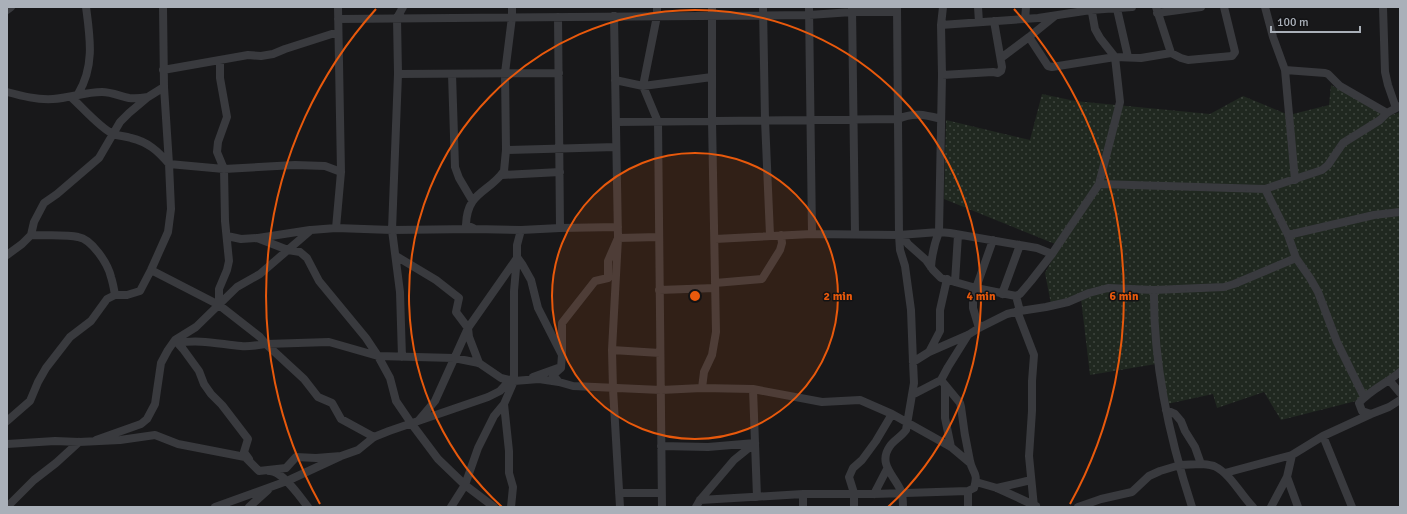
<svg xmlns="http://www.w3.org/2000/svg" width="1407" height="514" font-family="Signika,sans-serif">
<defs>
<pattern id="grass-dots" width="8" height="8" patternUnits="userSpaceOnUse"><rect width="8" height="8" fill="#202820"/><path d="M2 2h.1M6 6h.1" fill="none" stroke="#3e453e" stroke-width="1.8" stroke-linecap="round"/></pattern>
</defs>
<rect width="100%" height="100%" fill="#18181a"/>
<path fill="url(#grass-dots)" d="M1331 85 1389 116 1400 112V369L1360 400 1281 420 1264 392 1217 408 1213 394 1167 404 1162 363 1090 375 1081 299 1051 304 1045 273 1060 246 944 199 946 120 1030 140 1042 94 1075 101 1210 114 1243 96 1289 115 1329 105Z"/>
<g fill="none" stroke-linecap="round" stroke-linejoin="round">
<path stroke="#393a3e" stroke-width="8" d="M657 7V16L643 86 658 122 662 507
M763 7 765 120 770 235
M809 7 812 234
M852 7 855 234
M978 7 979 22
M1156 7 1171 53
M1265 7 1273 37 1285 70 1295 180
M1383 7 1385 72 1388 85 1396 108
M897 8 899 235 900 250 905 266 911 310 913 362 914 383 906 430C901 437 894 440 890 446 877 464 895 476 901 491 903 496 903 502 903 507
M1117 9 1128 57
M7 10 11 7
M1157 13 1201 7
M614 16 618 238 612 350 613 389 620 507
M558 17 560 228
M338 19 809 15 852 12H897
M1025 19 1026 7
M941 25 1038 18 1091 10 1132 7
M1029 37 1055 16
M1001 58 1029 37 1048 66 1052 67 1115 57 1141 58 1171 53 1181 58 1188 60 1232 56 1235 52 1224 7
M163 70 248 55 261 56 273 54 285 49 338 32
M1285 70 1325 73 1328 74 1340 86 1387 113
M398 74 559 73
M452 74 455 167 459 178 472 200
M942 75 993 72 998 73 1001 71 1002 67 994 21
M615 80 643 86 712 77
M7 92C22 96 37 100 53 99 70 98 85 92 102 92 111 92 120 96 129 98 136 99 142 98 148 97
M78 94C95 66 90 37 86 7
M71 97C82 107 100 128 113 134 118 136 125 136 131 138 148 142 158 151 169 164L224 169 295 165 325 166 341 172
M616 122 898 119C914 112 925 115 941 119
M506 150 616 147
M502 175 560 172
M1099 184 1265 189 1322 170 1328 165 1343 143 1380 120 1387 113 1400 106
M1265 189 1288 235 1296 258 1310 278 1318 292 1337 342 1364 397
M336 228 341 172 338 7
M473 228 466 225C467 191 489 193 504 171L506 150 505 73 512 17V7
M521 230 517 245V257L522 264 531 280 538 308 562 355 561 368 553 375 559 382 573 386 661 390 702 388 753 389 822 402 860 400 892 414 951 447 970 463
M31 235C44 236 66 234 78 237 92 239 108 264 111 277 113 283 114 289 115 295
M902 235 908 244 926 260 933 270 941 278 976 288 1016 296
M1288 235 1374 215 1400 212
M227 236 241 239 257 238 288 250 300 252 307 258 319 281 366 338 378 356 390 378 396 401 411 423 438 459 465 485 494 507
M258 238 310 230
M715 239 812 234 899 235 939 232 950 233 1037 248 1052 254
M7 255 22 244 31 235 34 222 44 203 57 194 99 158 120 122 129 113 148 97 164 87 163 7
M396 256 436 280 459 298 456 312 468 328 469 337 479 363
M931 267C932 254 934 244 939 232L942 75 941 25 943 7
M151 270 219 305 260 337 266 344 329 342 378 356 454 358 479 363 501 378 514 381 539 379 559 382
M955 282 958 235
M715 283 762 279 780 250 782 243 781 235
M973 287V308L979 328
M976 288 993 240
M659 290 715 288
M1154 290C1153 364 1169 437 1192 507
M1002 294 1020 245
M219 305V289L227 270 229 261 225 221 224 169 217 152 218 142 227 117 220 78V61
M1017 311 1034 355 1032 381V411L1029 456 1034 507
M1020 311 1046 307 1068 302 1089 293 1108 288 1154 290 1224 287 1234 284 1296 258
M175 340 183 349 199 371 204 384 211 394 222 405 248 439 244 452 249 459
M178 343C199 339 219 344 241 346 249 347 258 345 266 344L304 379 318 397 332 403 341 419 374 437
M612 350 660 353
M929 352 940 331V310L947 279
M562 354V323L595 281 608 278V261L618 238 659 237
M402 357 400 292 392 230 398 74 397 18 403 7
M913 362 929 352 968 335 979 328 1007 314 1020 311 1016 296 1020 294 1031 281 1052 254 1099 184 1120 102 1115 57 1100 38 1095 29 1091 7
M533 377 558 368
M1390 381 1400 393
M945 385V418L951 447
M702 388 704 372 712 355 716 332 712 121V7
M753 389 757 497
M912 395 941 380 948 367 968 335
M1166 410 1175 414 1181 421 1185 431 1195 447 1201 464C1205 464 1210 465 1214 466 1231 474 1240 494 1253 507
M1371 414 1389 407 1400 400
M419 420 435 401 468 328 517 258
M7 421 30 401 38 382 46 368 70 337 91 321 107 299 115 295H127L140 291 151 270 168 232 171 209 169 164 164 87
M1323 436 1352 507
M96 440 141 424 147 419 155 404 161 363 168 350 175 340 196 327 237 287 260 274 311 230 336 228 392 230 474 229 521 230 560 228 618 227
M7 444 55 441 79 442 120 440 155 435 178 444 245 457 259 471 286 468 296 457 316 458 341 456
M661 446 708 447 755 443
M269 471C282 470 300 497 308 507
M1225 473 1292 455 1323 436 1371 414 1362 411 1359 403C1370 390 1387 383 1400 372
M1287 477 1298 507
M976 482 997 488 1036 506
M997 488 1031 480
M619 493H661
M874 494 887 469
M700 500 803 494H874L968 491 974 488C979 472 972 473 970 461 966 443 963 425 961 407L960 403 941 380
M7 507 34 480 56 463 79 442
M215 507 287 481 341 456 358 450 374 437 389 431 488 397 500 391 510 380
M249 507 268 490
M451 507 465 485 478 448 494 416 504 404
M511 507 513 487 509 473V451L504 404 514 381V291L517 257
M696 507 700 500 734 460 755 443
M803 507V494
M854 507V493L849 477 853 468 862 460 876 441 892 414
M968 507V491
M1078 507 1101 499 1132 492 1149 476 1160 471 1180 465 1201 464
M1271 507 1287 477 1292 455"/>
</g>
<circle cx="695" cy="296" r="143" fill="#e8590c" fill-opacity=".12"/>
<g fill="none" stroke="#e8590c" stroke-width="2">
<circle cx="695" cy="296" r="143"/>
<path d="M502 507A286 286 0 1 1 888 507"/>
<path d="M320 504A429 429 0 0 1 376 9M1014 9A429 429 0 0 1 1070 504"/>
</g>
<circle cx="695" cy="296" r="6" fill="#e8590c" stroke="#131315" stroke-width="2"/>
<g font-size="12" text-anchor="middle" font-weight="bold" fill="#e8590c" stroke="#131315" stroke-width="3" stroke-linejoin="round" paint-order="stroke">
<text x="838" y="300">2 min</text>
<text x="981" y="300">4 min</text>
<text x="1124" y="300">6 min</text>
</g>
<rect width="1407" height="514" fill="none" stroke="#aab0b9" stroke-width="16"/>
<path d="M1271 26v6h89v-6" fill="none" stroke="#aab0b9" stroke-width="2"/>
<text x="1277" y="26" font-size="12" fill="#aab0b9" stroke="#131315" stroke-width="3" paint-order="stroke">100 m</text>
</svg>
